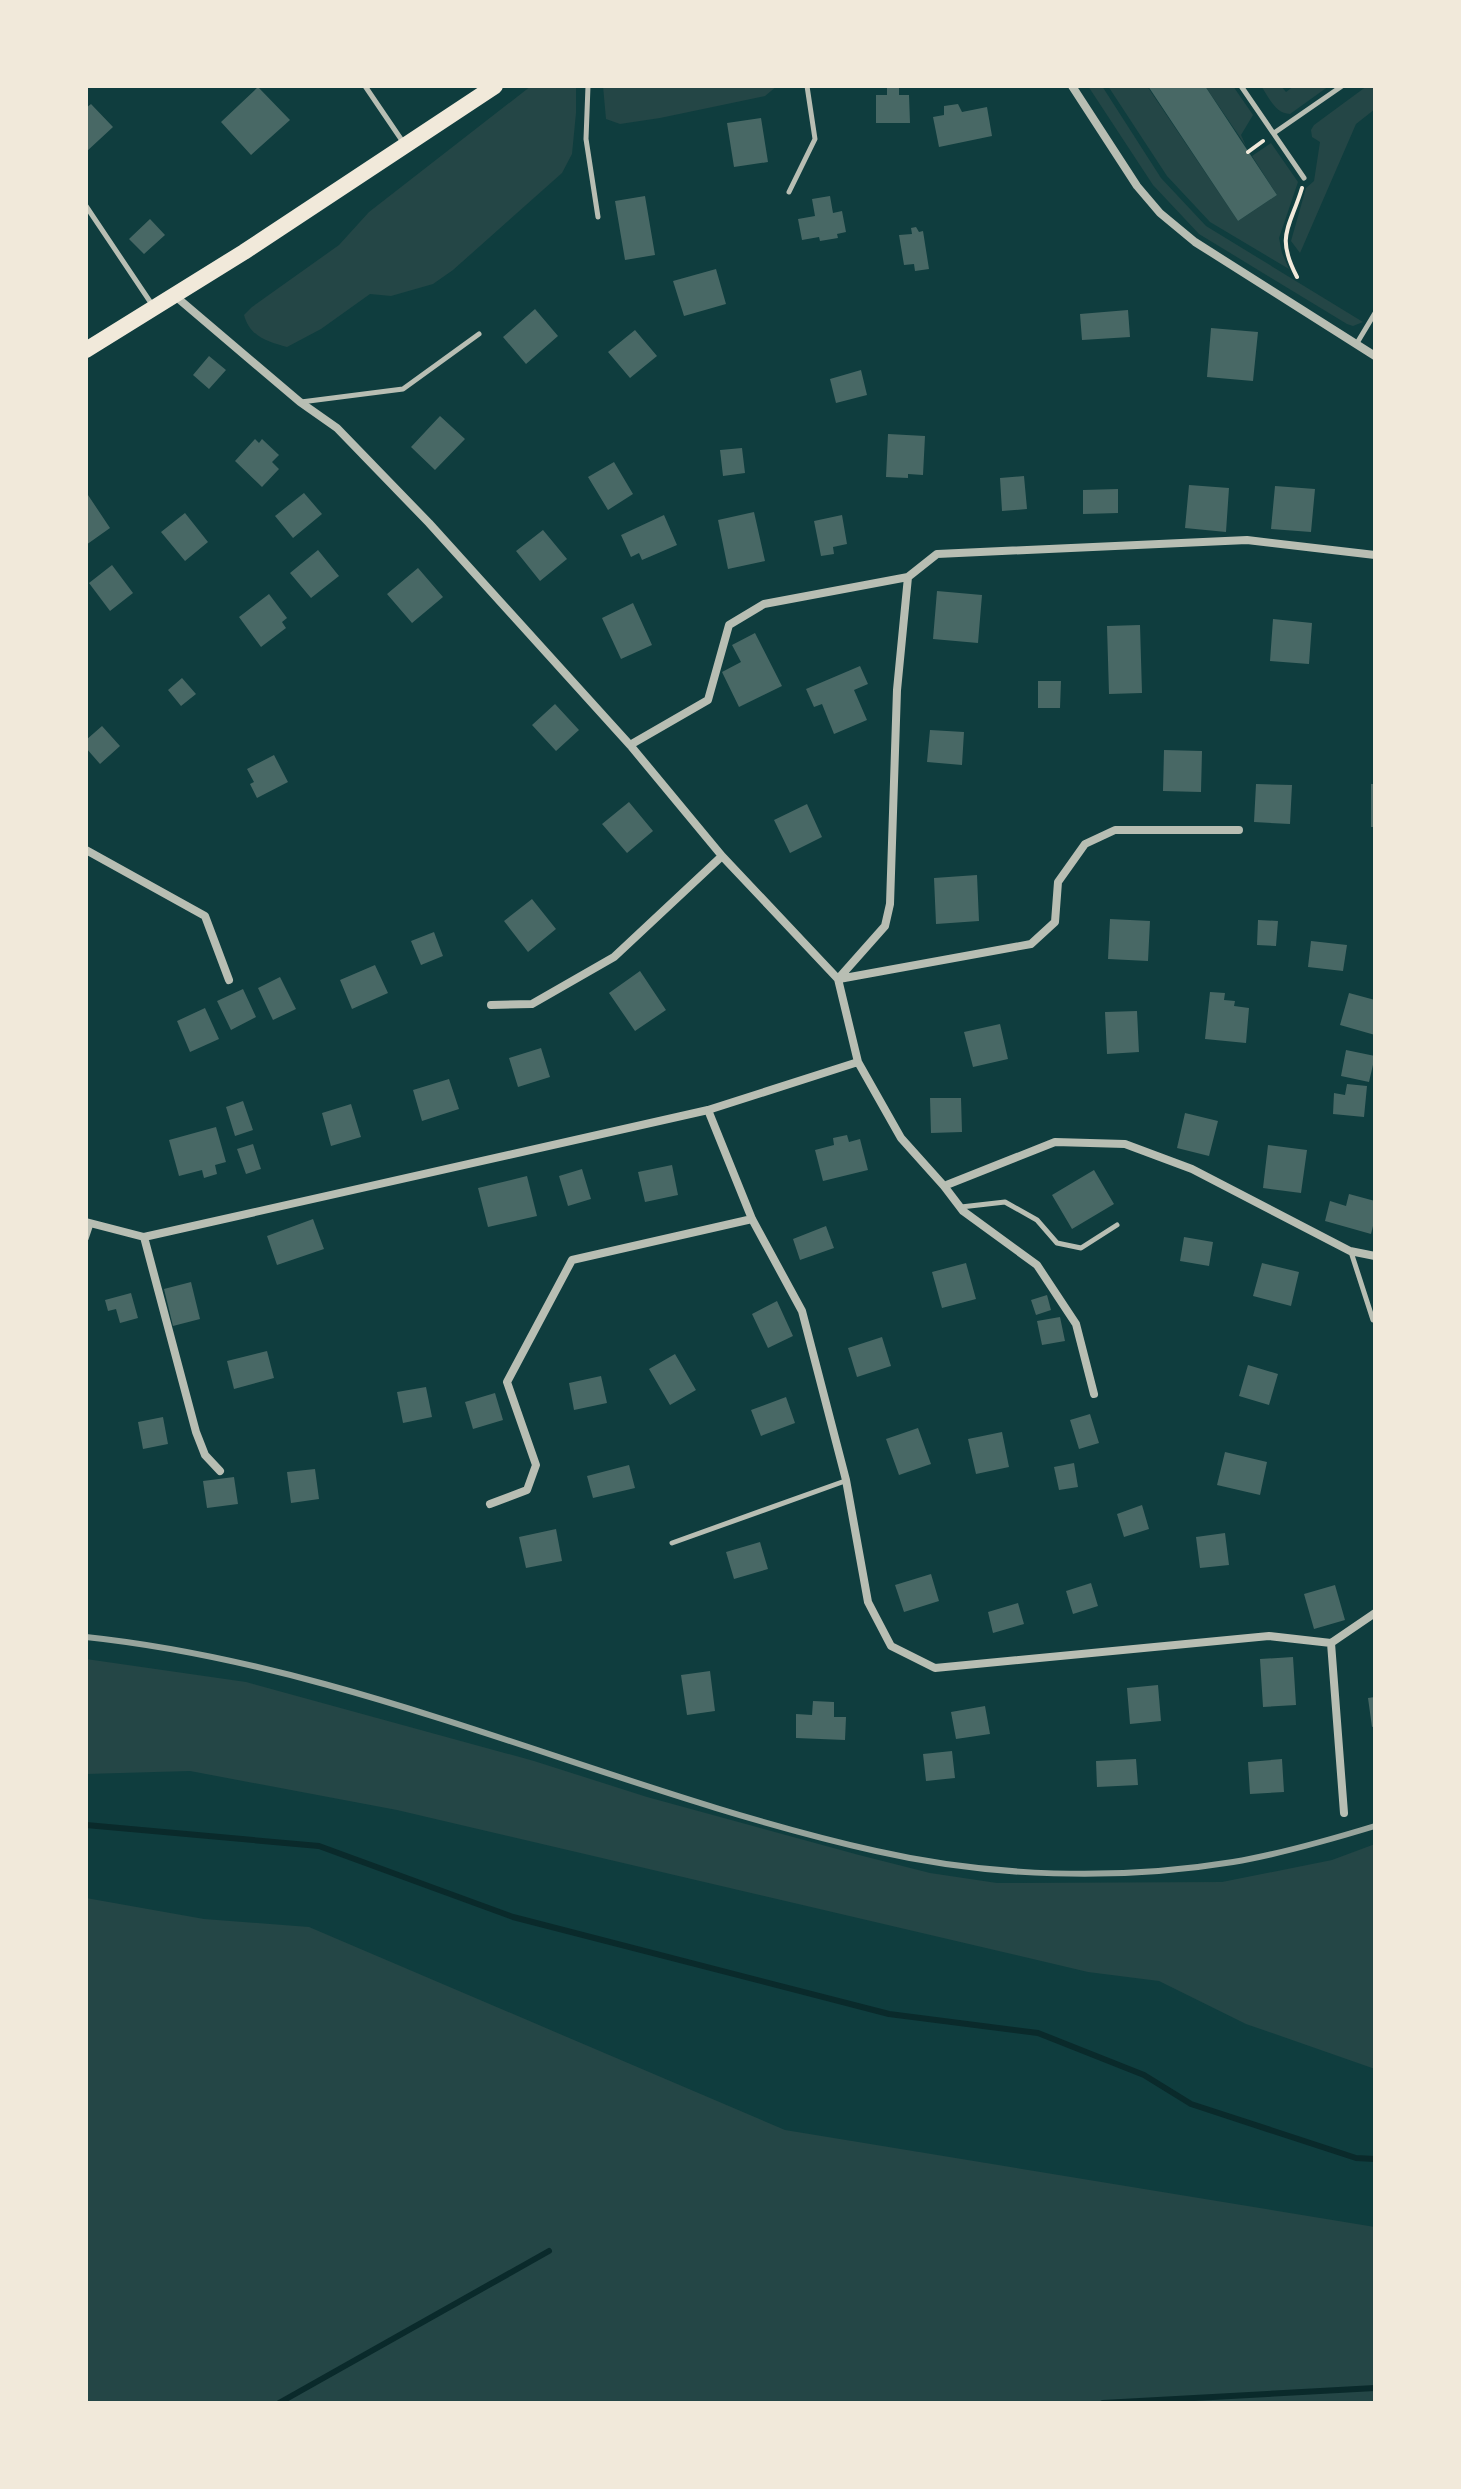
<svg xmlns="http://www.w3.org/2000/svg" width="1461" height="2489" font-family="Arial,sans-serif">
<rect width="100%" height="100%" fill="#0f3d3e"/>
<path fill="#244646" d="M531 86H576V113L572 154 562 173 453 270 433 284 391 296 370 294 321 329 287 347C268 342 250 337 244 315L252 307 339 245 369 212Z
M603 86H777L765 96 660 118 620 124 606 119Z
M1088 86H1102L1161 178 1206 226 1363 322 1353 326 1347 324 1199 234 1153 185Z
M1108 86H1147L1238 221 1277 195 1252 156 1271 143 1298 182 1279 238 1282 253 1289 269 1210 222 1167 176Z
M1205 86H1233L1253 115 1241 135 1246 146Z
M1261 86H1281L1286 92 1294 86H1329L1290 114C1275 114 1269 97 1261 86Z
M1367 86H1375V109L1356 124 1300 253 1291 241 1306 188 1314 181 1320 142 1312 137 1311 130 1314 125Z
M86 1659 246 1682 534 1761 647 1797 859 1855 930 1873 997 1883 1222 1882 1332 1860 1375 1844V2069L1246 2024 1159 1981 1088 1972 397 1810 190 1771 86 1774Z
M86 1898 204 1919 309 1927 785 2130 1375 2227V2403H86Z"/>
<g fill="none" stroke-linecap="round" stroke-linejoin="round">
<path stroke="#0a2a2b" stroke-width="6" d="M86 1825 319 1846 513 1917 889 2014 1038 2033 1144 2075 1191 2104 1356 2158 1375 2159
M279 2403 549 2251
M1103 2403 1375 2388"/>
</g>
<path fill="#486865" d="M1148 86H1205L1277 195 1238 221Z
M258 87 290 120 251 155 221 122Z
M887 88H899V95H909L910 123H876V95H887Z
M91 104 113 127 86 152V108Z
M958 104 962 112 987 107 992 136 939 147 933 117 944 115V106Z
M761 118 768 162 734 167 727 123Z
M645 196 655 255 625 260 615 201Z
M830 196 833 213 842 211 846 232 837 234 838 238 820 241 819 237 802 240 798 219 815 216 812 199Z
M150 219 165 235 144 254 129 239Z
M916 227 919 232 923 231 929 269 915 271 914 264 904 265 899 235 912 234 911 228Z
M716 269 726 304 684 316 673 281Z
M535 309 558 336 526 364 503 337Z
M1128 310 1130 337 1082 340 1080 314Z
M1211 328 1258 332 1253 381 1207 377Z
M635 330 657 356 630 378 608 352Z
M209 356 226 370 209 389 193 375Z
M861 370 867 395 836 403 830 379Z
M440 416 465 439 435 470 411 447Z
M888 434 925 436 923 475 908 474V478L886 477Z
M255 439 259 443 262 439 279 455 272 462 279 469 262 487 235 461Z
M742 448 745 473 723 476 720 450Z
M614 462 633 494 608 510 588 477Z
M1024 476 1027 509 1002 511 1000 478Z
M1189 485 1229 488 1226 532 1185 528Z
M1275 486 1315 489 1311 532 1271 529Z
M1118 489V513L1083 514V490Z
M86 492 110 528 86 545Z
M304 493 322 514 293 538 275 516Z
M754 512 765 561 728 569 718 520Z
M185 513 208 542 185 561 161 532Z
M664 515 677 545 642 560 639 553 631 557 621 535Z
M842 515 847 544 833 547 834 554 821 556 814 521Z
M543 530 567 559 540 581 516 551Z
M318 550 339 576 311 598 290 573Z
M112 565 133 593 110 611 89 583Z
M418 568 443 597 412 623 387 594Z
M937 591 982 595 978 643 933 639Z
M269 594 287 618 282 622 286 628 261 647 239 617Z
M633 603 652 645 621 659 602 618Z
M1273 619 1312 623 1309 664 1270 661Z
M1140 625 1142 693 1109 694 1107 626Z
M755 633 782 686 739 707 722 672 741 662 732 645Z
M860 666 868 684 854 690 867 720 834 734 822 704 814 707 806 689Z
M182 678 196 694 181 706 168 690Z
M1038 681H1061L1060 708H1038Z
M555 704 579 730 556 751 532 725Z
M102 726 120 746 100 764 86 748V740Z
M930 730 964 732 962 765 927 762Z
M1164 750 1202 751 1201 792 1163 791Z
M274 755 288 782 257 798 250 784 254 782 247 769Z
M1256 784 1292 785 1290 824 1254 822Z
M1371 784H1375V827H1371Z
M629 802 653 831 627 853 602 824Z
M807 804 822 837 790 853 774 820Z
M977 875 979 921 936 924 934 878Z
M532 899 556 929 528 952 504 921Z
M1110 919 1150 921 1148 961 1108 959Z
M1258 920 1278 921 1276 946 1257 945Z
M434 932 443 956 421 965 411 941Z
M1311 941 1347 945 1343 971 1308 967Z
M375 965 388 993 352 1009 340 980Z
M640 971 666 1010 635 1031 609 993Z
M280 977 296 1009 273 1020 258 988Z
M243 989 256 1017 231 1030 217 1001Z
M1210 992 1225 993 1224 1000 1235 1001 1234 1006 1249 1008 1246 1043 1205 1039Z
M1349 993 1375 1000V1035L1340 1025Z
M205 1008 219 1039 190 1052 177 1021Z
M1137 1011 1139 1052 1107 1054 1105 1012Z
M1000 1024 1008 1059 973 1067 964 1032Z
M541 1048 550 1077 518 1087 509 1058Z
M1346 1050 1375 1056 1369 1082 1341 1076Z
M449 1079 459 1109 422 1121 413 1090Z
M1347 1084 1367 1086 1364 1117 1333 1114 1334 1093 1345 1095Z
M930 1098H961L962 1132 931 1133Z
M243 1101 253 1130 235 1136 226 1107Z
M351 1104 361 1137 331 1146 322 1113Z
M1185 1113 1218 1121 1209 1156 1177 1148Z
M216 1127 226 1162 215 1165 217 1174 204 1178 202 1170 179 1176 169 1140Z
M847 1135 849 1142 860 1139 868 1170 823 1181 815 1150 834 1145 833 1138Z
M253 1144 261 1169 246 1174 237 1149Z
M1268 1145 1307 1150 1301 1193 1263 1188Z
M672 1165 678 1195 645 1202 638 1172Z
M582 1169 591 1199 568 1206 559 1176Z
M1094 1170 1114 1204 1072 1229 1052 1195Z
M527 1176 537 1216 488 1227 478 1188Z
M1349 1194 1375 1201 1373 1213 1375 1218 1371 1234 1325 1221 1330 1201 1346 1206Z
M313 1219 324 1249 277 1265 267 1236Z
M826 1226 834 1248 800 1260 793 1239Z
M1184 1237 1213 1242 1209 1266 1180 1261Z
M966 1263 976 1299 942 1308 932 1272Z
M1262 1263 1299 1272 1291 1306 1253 1296Z
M191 1282 200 1319 173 1326 164 1289Z
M131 1293 138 1318 120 1323 116 1309 108 1311 105 1300Z
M1047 1295 1051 1310 1036 1315 1031 1300Z
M777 1301 793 1336 768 1348 752 1314Z
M1060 1317 1065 1341 1042 1345 1037 1321Z
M882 1337 891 1366 857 1377 848 1348Z
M267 1351 274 1378 234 1389 227 1361Z
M675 1354 696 1390 670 1405 649 1369Z
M1248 1365 1278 1374 1269 1405 1239 1396Z
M601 1376 607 1403 574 1410 569 1383Z
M426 1387 432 1417 403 1423 397 1392Z
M495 1393 503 1420 473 1429 465 1402Z
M786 1397 795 1423 761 1436 751 1410Z
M1090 1414 1099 1443 1079 1449 1070 1420Z
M163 1417 168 1444 143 1449 138 1422Z
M918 1428 931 1464 899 1475 886 1439Z
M1002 1432 1009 1467 976 1474 968 1439Z
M1225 1452 1267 1462 1260 1495 1217 1485Z
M1074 1463 1078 1487 1059 1490 1054 1467Z
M629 1465 635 1488 593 1498 587 1476Z
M315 1469 319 1499 291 1503 287 1472Z
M234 1477 238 1504 207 1508 203 1481Z
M1142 1505 1149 1529 1124 1537 1117 1514Z
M556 1529 562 1561 526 1568 519 1537Z
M1225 1533 1229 1565 1200 1568 1196 1537Z
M760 1542 768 1569 734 1579 726 1552Z
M931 1574 939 1601 904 1612 895 1585Z
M1091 1583 1098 1606 1073 1614 1066 1591Z
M1335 1585 1345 1620 1314 1629 1304 1594Z
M1018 1603 1024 1624 993 1633 988 1612Z
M1293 1657 1296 1705 1263 1707 1260 1659Z
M710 1671 715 1711 687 1715 681 1675Z
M1158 1685 1161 1721 1130 1724 1127 1688Z
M1375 1697V1726L1372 1727 1368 1698Z
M813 1701 834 1702V1717H846L845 1740 796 1738V1714L812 1715Z
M985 1706 990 1734 956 1739 951 1712Z
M952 1751 955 1778 926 1781 923 1754Z
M1136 1759 1138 1785 1097 1787 1096 1761Z
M1282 1759 1284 1792 1250 1794 1248 1762Z"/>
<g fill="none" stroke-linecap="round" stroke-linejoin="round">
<path stroke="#f1e9da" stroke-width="4" d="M1248 152 1263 141
M1297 277C1275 235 1290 228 1302 188"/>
<path stroke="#b8beb3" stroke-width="5" d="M365 86 403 142
M588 86 586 139 598 217
M1241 86 1304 178
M1274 133 1342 86
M789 192 815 139 807 86
M86 206 153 306
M1357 343 1375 313
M301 402 403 389 479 334
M961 1207 1005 1202 1037 1220 1057 1243 1081 1248 1117 1225
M86 1239 91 1224
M1351 1252 1373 1320
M672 1543 845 1481"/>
<path stroke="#b8beb3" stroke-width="8" d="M1072 86 1137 186 1160 213 1195 242 1375 356
M174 295 300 402 337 428 429 523 630 745 722 856 838 979 858 1062 901 1138 944 1186 963 1211 1037 1265 1076 1324 1094 1394
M908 577 937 554 1247 540 1375 555
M630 745 708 700 729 625 764 604 908 577 897 690 890 904 885 926 838 979
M86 850 205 916 229 980
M839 979 1031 944 1055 922 1058 882 1085 844 1115 830H1239
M491 1005 532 1004 614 957 722 856
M708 1110 752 1219 802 1311 846 1480 868 1602 891 1646 935 1668 1269 1636 1331 1643
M944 1186 1055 1142 1125 1144 1192 1169 1350 1251 1375 1256
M86 1222 144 1237 708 1110 858 1062
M144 1237 196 1432 205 1455 220 1471
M490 1504 527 1490 536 1465 507 1382 572 1260 752 1219
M1344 1813 1331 1643 1375 1613"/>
<path stroke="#f1e9da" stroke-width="16" d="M86 350 244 252 495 86"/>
<path stroke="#97a49c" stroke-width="6" d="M86 1637C359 1666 610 1791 876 1851 990 1877 1117 1881 1233 1862 1281 1854 1329 1840 1375 1826"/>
</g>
<rect width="1461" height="2489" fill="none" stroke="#f1e9da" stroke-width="176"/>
</svg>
